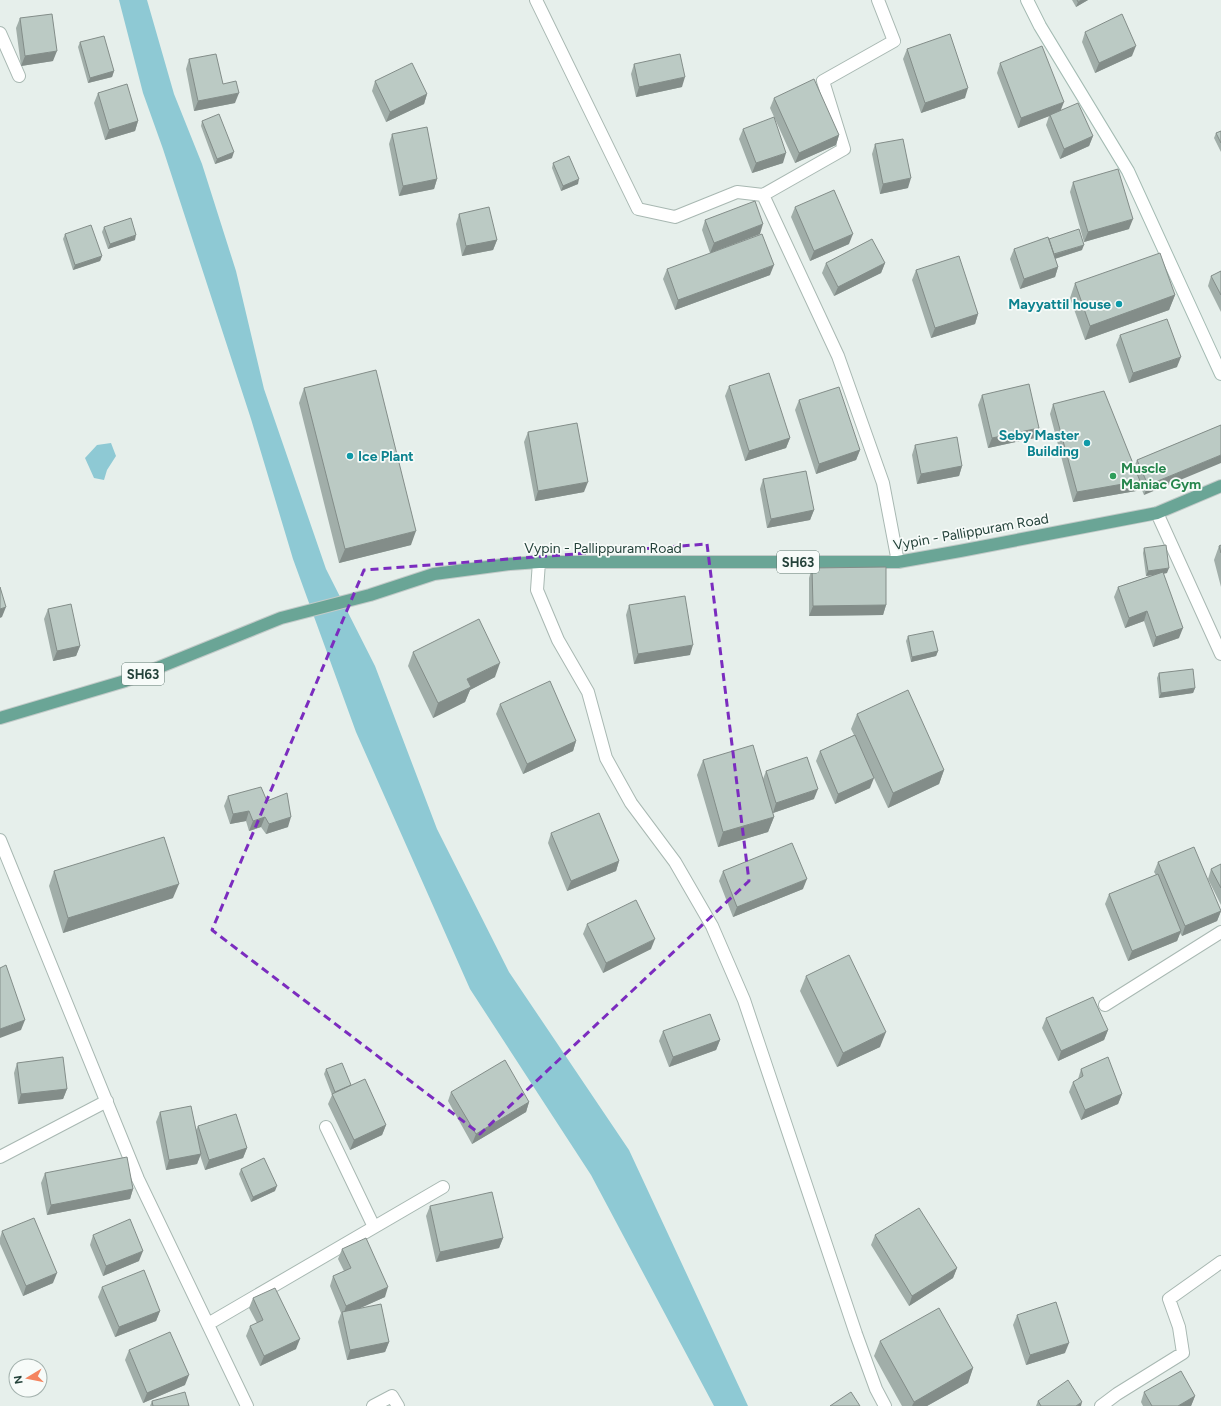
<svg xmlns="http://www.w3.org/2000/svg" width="1221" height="1406" font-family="Figtree,sans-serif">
<rect width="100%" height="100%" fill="#e6efeb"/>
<path fill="#8ec9d4" d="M119 0H147L174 94 202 164 236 271 264 389 326 569 375 666 437 829 509 972 629 1150 748 1406H714L591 1175 470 989 356 732 293 559 251 419 163 149 143 93Z
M111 443 116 456 107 470 104 480 94 478 85 458 97 445Z"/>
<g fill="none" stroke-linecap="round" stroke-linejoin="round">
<g stroke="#a8b8b2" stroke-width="14">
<path id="street" d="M536 0 638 209 675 217 737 192 763 195 838 356 883 483 898 562
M0 33 19 76
M763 195 844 149 823 81 894 41 878 0
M1157 513 1221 654
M539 562 537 590 558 640 588 692 606 758 631 803 675 862 712 926 744 1000 856 1334 876 1389 885 1406
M0 840 138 1179 247 1406
M1105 1005 1221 932
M326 1127 374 1227
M0 1157 107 1101
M208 1324 443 1187
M373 1406 392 1396 398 1406
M1101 1406 1117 1394 1183 1353 1179 1327 1169 1299 1221 1262"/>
</g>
<g stroke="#a4bbb3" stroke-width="14">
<path id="secondary" d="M1027 0 1040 26 1128 171 1221 374"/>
</g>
<g stroke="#c2cac8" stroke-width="14">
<path id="primary" d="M0 718 125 681 281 618 370 595 434 574 510 564 539 562H898L960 551 1157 513 1221 486"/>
</g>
<use href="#street" stroke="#fff" stroke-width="12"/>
<use href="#secondary" stroke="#fff" stroke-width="12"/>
<use href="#primary" stroke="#6aa596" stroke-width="12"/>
</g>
<path fill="#a1aea9" d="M1072 0H1088L1076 7Z
M20 18 53 61 21 66 16 28Z
M1085 32 1132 56 1095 73 1082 42Z
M80 42 114 71 112 77 88 83 78 47Z
M907 49 965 98 921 113 903 59Z
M189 59 223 84 235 103 194 111 186 69Z
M1000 63 1093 136 1089 146 1060 159 1046 125 1049 116 1018 128 997 73Z
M634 64 682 87 636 97 631 74Z
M375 81 427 94 424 104 386 122 372 91Z
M98 93 138 121 135 131 105 140 94 103Z
M774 98 839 135 836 145 795 163 770 108Z
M202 121 232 158 215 164 201 126Z
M743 129 783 163 752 173 739 139Z
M1221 131V152L1214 138 1216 133Z
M392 134 437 179 434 189 399 196 389 144Z
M875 144 908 188 880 194 872 154Z
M553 163 578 184 561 191 552 168Z
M1073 182 1129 229 1084 242 1070 192Z
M795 207 849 244 810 261 791 217Z
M459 214 497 240 493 250 462 256 456 224Z
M705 220 760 234 710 253 702 230Z
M104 227 135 240 108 249 102 232Z
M65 234 102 256 100 261 73 270 63 239Z
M1049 239 1082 250 1055 259 1058 267 1055 277 1020 289 1010 259 1014 249Z
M826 263H885L881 273 834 296 822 273Z
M667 269 770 275 675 310 663 279Z
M916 270 978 314 975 324 931 338 912 280Z
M1221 271V312L1208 286 1211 276Z
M1075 283 1175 295 1169 310 1085 340 1070 298Z
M1120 335 1177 367 1129 383 1116 345Z
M729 386 790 438 786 448 745 461 725 396Z
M304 388 411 545 339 563 299 403Z
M982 395 1035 438 988 448 978 405Z
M799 400 860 450 856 460 816 474 795 410Z
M1053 404 1134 467 1137 460 1221 425 1144 495 1139 483 1136 491 1073 502 1050 414Z
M528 432 584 492 535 501 524 442Z
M915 445 962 466 959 476 917 484 912 455Z
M763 479 814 510 810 520 767 528 760 489Z
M1221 545V587L1214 560 1219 546Z
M1144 548 1167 573 1163 574 1179 638 1153 647 1144 621 1125 628 1114 597 1118 587 1153 575 1146 576 1143 553Z
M812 568 886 605 883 615 809 616V578Z
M629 605 690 655 634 664 626 615Z
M48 609 80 646 76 656 53 661 44 619Z
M908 636 938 651 936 656 911 662 906 641Z
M413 652 495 677 470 690 465 702 433 718 408 666Z
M1159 673 1195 688 1193 693 1159 698 1157 678Z
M500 704 576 741 573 751 523 774 496 714Z
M857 714 944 770 939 784 888 808 867 763 870 788 835 804 816 761 820 751 854 735 851 729Z
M703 760 763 779 766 771 814 799 773 813 770 803 774 817 768 832 718 847 697 775Z
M228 796 267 801 288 827 266 834 261 827 249 831 246 821 230 824 224 806Z
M551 833 619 861 616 871 567 891 548 843Z
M1158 862 1221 911 1217 921 1182 936 1180 933 1177 941 1128 961 1105 904 1109 894 1156 875 1154 872Z
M1221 864V905L1208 879 1211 869Z
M54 871 173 898 63 933 49 886Z
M723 871 803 889 733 917 719 881Z
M587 924 651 949 603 973 583 934Z
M806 976 880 1047 837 1067 800 991Z
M1046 1018 1108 1030 1104 1040 1058 1061 1042 1028Z
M663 1031 720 1040 716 1050 669 1067 659 1041Z
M17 1063 67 1089 63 1099 18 1104 14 1073Z
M326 1069 351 1085 386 1125 382 1135 350 1150 328 1104 332 1095 324 1074Z
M1081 1069 1122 1094 1118 1104 1081 1120 1069 1092 1073 1082 1078 1079Z
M451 1092 529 1102 526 1112 472 1144 448 1101Z
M160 1112 196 1130 198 1126 247 1148 243 1158 205 1170 200 1155 197 1164 166 1170 156 1122Z
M241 1169 275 1191 251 1202 239 1174Z
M45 1173 133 1189 130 1199 47 1215 41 1183Z
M430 1206 503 1238 499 1248 436 1262 426 1216Z
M2 1231 53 1283 23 1296 0 1244V1238Z
M93 1235 139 1261 103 1276 90 1245Z
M875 1235 957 1268 953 1278 909 1306 871 1245Z
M342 1249 385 1297 357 1309 389 1342 385 1352 347 1360 338 1322 341 1313 330 1286 333 1276 344 1271 338 1259Z
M102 1287 160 1311 156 1321 115 1337 98 1297Z
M253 1298 296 1349 260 1366 246 1336 250 1326 257 1323 249 1308Z
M1017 1315 1065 1353 1026 1365 1013 1325Z
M880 1341 973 1368 968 1383 927 1406H902L874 1356Z
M129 1350 185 1385 143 1403 125 1360Z
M1144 1392 1195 1396 1191 1406H1143L1141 1402Z
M152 1401 189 1406H150Z
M1038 1401 1081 1406H1036Z"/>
<path fill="#838d89" d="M1082 0H1088L1076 7 1078 2Z
M1136 46 1132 56 1095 73 1099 63Z
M57 51 53 61 21 66 25 56Z
M114 71 112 77 88 83 90 78Z
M685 77 682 87 636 97 639 87Z
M968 88 965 98 921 113 925 103Z
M239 93 235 103 194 111 198 101Z
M427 94 424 104 386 122 390 112Z
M1064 102 1060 112 1018 128 1021 118Z
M138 121 135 131 105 140 109 130Z
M839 135 836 145 795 163 799 153Z
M1093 136 1089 146 1060 159 1064 149Z
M234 152 232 158 215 164 217 159Z
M786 153 783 163 752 173 756 163Z
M911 178 908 188 880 194 883 184Z
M437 179 434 189 399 196 403 186Z
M579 179 578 184 561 191 563 186Z
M1133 219 1129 229 1084 242 1088 232Z
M763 224 760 234 710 253 714 243Z
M853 234 849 244 810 261 814 251Z
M136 235 135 240 108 249 110 244Z
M497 240 493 250 462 256 466 246Z
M1084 245 1082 250 1051 260 1053 255Z
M102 256 100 261 73 270 75 265Z
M885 263 881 273 834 296 838 287Z
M774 265 770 275 675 310 678 300Z
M1058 267 1055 277 1020 289 1024 279Z
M1175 295 1169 310 1085 340 1090 326Z
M978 314 975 324 931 338 935 328Z
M1181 357 1177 367 1129 383 1133 373Z
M1039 428 1035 438 988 448 992 438Z
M790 438 786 448 745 461 749 451Z
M860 450 856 460 816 474 819 464Z
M1221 455V463L1144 495 1148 485Z
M962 466 959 476 917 484 921 474Z
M1140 481 1136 491 1073 502 1077 492Z
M588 482 584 492 535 501 538 491Z
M814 510 810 520 767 528 771 519Z
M416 531 411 545 339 563 345 549Z
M1169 568 1167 573 1146 576 1148 571Z
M886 605 883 615 809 616 813 606Z
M6 607 2 617 0 618V609Z
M1147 611 1144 621 1125 628 1129 618Z
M1183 628 1179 638 1153 647 1156 637Z
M693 645 690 655 634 664 638 654Z
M80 646 76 656 53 661 57 651Z
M938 651 936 656 911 662 912 657Z
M500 663 495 677 470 690 465 702 433 718 438 703 467 679Z
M1195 688 1193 693 1159 698 1161 693Z
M576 741 573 751 523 774 527 764Z
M944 770 939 784 888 808 893 793Z
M874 778 870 788 835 804 838 794Z
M818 789 814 799 773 813 776 803Z
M249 811 246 821 230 824 233 814Z
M265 817 261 827 249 831 253 821Z
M291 817 288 827 266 834 269 824Z
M774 817 768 832 718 847 723 832Z
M619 861 616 871 567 891 571 881Z
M807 879 803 889 733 917 737 907Z
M179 884 173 898 63 933 68 918Z
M1221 911 1217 921 1182 936 1185 926Z
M1181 931 1177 941 1128 961 1132 951Z
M655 939 651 949 603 973 606 963Z
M25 1020 21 1030 0 1038V1029Z
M1108 1030 1104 1040 1058 1061 1061 1051Z
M886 1032 880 1047 837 1067 843 1053Z
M720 1040 716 1050 669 1067 673 1057Z
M67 1089 63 1099 18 1104 21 1094Z
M1122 1094 1118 1104 1081 1120 1085 1110Z
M529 1102 526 1112 472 1144 476 1134Z
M386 1125 382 1135 350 1150 354 1140Z
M247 1148 243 1158 205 1170 209 1160Z
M201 1154 197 1164 166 1170 169 1160Z
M277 1186 275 1191 251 1202 253 1197Z
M133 1189 130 1199 47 1215 51 1205Z
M503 1238 499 1248 436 1262 440 1252Z
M143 1251 139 1261 103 1276 106 1266Z
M957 1268 953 1278 909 1306 912 1296Z
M57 1273 53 1283 23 1296 26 1286Z
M388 1287 385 1297 343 1316 346 1306Z
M160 1311 156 1321 115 1337 119 1327Z
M300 1339 296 1349 260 1366 264 1356Z
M389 1342 385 1352 347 1360 350 1350Z
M1069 1343 1065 1353 1026 1365 1030 1355Z
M973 1368 968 1383 927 1406H912L914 1402Z
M189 1375 185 1385 143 1403 147 1393Z
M1195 1396 1191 1406H1178Z
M1082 1402 1081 1406H1076Z"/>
<path fill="#bbcac4" stroke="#838d89" d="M1077 0H1082L1078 2Z
M52 14 57 51 25 56 20 18Z
M1122 14 1136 46 1099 63 1085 32Z
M950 34 968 88 925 103 907 49Z
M104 36 114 71 90 78 80 42Z
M1042 46 1064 102 1021 118 1000 63Z
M216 54 223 84 236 81 239 93 198 101 189 59Z
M680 54 685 77 639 87 634 64Z
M412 63 427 94 390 112 375 81Z
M814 79 839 135 799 153 774 98Z
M127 84 138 121 109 130 98 93Z
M1078 103 1093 136 1064 149 1050 115Z
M219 114 234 152 217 159 202 121Z
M774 117 786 153 756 163 743 129Z
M427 127 437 179 403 186 392 134Z
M1221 131V143L1216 133Z
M903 139 911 178 883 184 875 144Z
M569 156 579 179 563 186 553 163Z
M1118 169 1133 219 1088 232 1073 182Z
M834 190 853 234 814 251 795 207Z
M755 201 763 224 714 243 705 220Z
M489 207 497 240 466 246 459 214Z
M131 218 136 235 110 244 104 227Z
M91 225 102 256 75 265 65 234Z
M1079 229 1084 245 1054 254 1049 239Z
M762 234 774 265 678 300 667 269Z
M1048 237 1058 267 1024 279 1014 249Z
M872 239 885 263 838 287 826 263Z
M1160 253 1175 295 1090 326 1075 283Z
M959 256 978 314 935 328 916 270Z
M1221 271V295L1211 276Z
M1167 319 1181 357 1133 373 1120 335Z
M376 370 416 531 345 549 304 388Z
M769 373 790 438 749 451 729 386Z
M1029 384 1039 428 992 438 982 395Z
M839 387 860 450 819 464 799 400Z
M1104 391 1140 481 1077 492 1053 404Z
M577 423 588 482 538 491 528 432Z
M1221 425V455L1148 485 1137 460Z
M957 437 962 466 921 474 915 445Z
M806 471 814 510 771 519 763 479Z
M1166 545 1169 568 1148 571 1144 548Z
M1221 545V553L1219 546Z
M886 567V605L813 606 812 568Z
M1163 572 1183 628 1156 637 1147 611 1129 618 1118 587Z
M0 587 6 607 0 609Z
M685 596 693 645 638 654 629 605Z
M71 604 80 646 57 651 48 609Z
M479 619 500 663 467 679 471 687 438 703 413 652Z
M933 631 938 651 912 657 908 636Z
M1193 669 1195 688 1161 693 1159 673Z
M550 681 576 741 527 764 500 704Z
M908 690 944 770 893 793 857 714Z
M855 735 874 778 838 794 820 751Z
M753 745 774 817 723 832 703 760Z
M807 757 818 789 776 803 766 771Z
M261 787 267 801 287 793 291 817 269 824 265 817 253 821 249 811 233 814 228 796Z
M599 813 619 861 571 881 551 833Z
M164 837 179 884 68 918 54 871Z
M792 843 807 879 737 907 723 871Z
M1194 847 1221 911 1185 926 1158 862Z
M1221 864V888L1211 869Z
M1158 874 1181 931 1132 951 1109 894Z
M636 900 655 939 606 963 587 924Z
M849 955 886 1032 843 1053 806 976Z
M6 965 25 1020 0 1029V968Z
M1093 997 1108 1030 1061 1051 1046 1018Z
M710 1014 720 1040 673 1057 663 1031Z
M63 1057 67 1089 21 1094 17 1063Z
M1108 1057 1122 1094 1085 1110 1073 1082 1083 1076 1081 1069Z
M505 1060 529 1102 476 1134 451 1092Z
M342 1063 351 1085 335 1092 326 1069Z
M365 1079 386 1125 354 1140 332 1094Z
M191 1106 201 1154 169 1160 160 1112Z
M236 1114 247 1148 209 1160 198 1126Z
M127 1157 133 1189 51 1205 45 1173Z
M264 1158 277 1186 253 1197 241 1169Z
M492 1192 503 1238 440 1252 430 1206Z
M919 1208 957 1268 912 1296 875 1235Z
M34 1218 57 1273 26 1286 2 1231Z
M130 1219 143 1251 106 1266 93 1235Z
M366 1238 388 1287 346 1306 333 1276 351 1268 342 1249Z
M144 1270 160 1311 119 1327 102 1287Z
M275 1288 300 1339 264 1356 250 1326 263 1320 253 1298Z
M1056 1302 1069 1343 1030 1355 1017 1315Z
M381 1304 389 1342 350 1350 342 1312Z
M939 1308 973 1368 914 1402 880 1341Z
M170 1332 189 1375 147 1393 129 1350Z
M1181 1371 1195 1396 1178 1406H1152L1144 1392Z
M1068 1380 1082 1402 1076 1406H1041L1038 1401Z
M185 1392 189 1406H153L152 1401Z
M851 1392 860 1406H830Z"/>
<path fill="none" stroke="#7b2cbf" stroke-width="3" stroke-dasharray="8 5" stroke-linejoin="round" d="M707 544 749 881 480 1134 212 930 364 570Z"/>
<g fill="#0f9aa8" stroke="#f7fbf9" stroke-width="1.5">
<circle cx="1119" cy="304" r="4"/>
<circle cx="1087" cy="443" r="4"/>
<circle cx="350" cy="456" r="4"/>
</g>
<circle fill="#2e9e5b" stroke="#f7fbf9" stroke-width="1.5" cx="1113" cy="476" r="4"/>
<g text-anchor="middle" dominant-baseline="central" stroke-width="3.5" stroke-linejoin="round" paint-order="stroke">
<g fill="#f7fbf9" stroke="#637a73" stroke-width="1">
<rect x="777" y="551" width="42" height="22" rx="3"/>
<rect x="122" y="663" width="42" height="22" rx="3"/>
</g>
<g font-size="13" font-weight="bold" fill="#24423a">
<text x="798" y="562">SH63</text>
<text x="143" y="674">SH63</text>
</g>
<g font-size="14" font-weight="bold" fill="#0d838f" stroke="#f7fbf9" text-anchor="end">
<text x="1111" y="304">Mayyattil house</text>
<text x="1079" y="435">Seby Master<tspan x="1079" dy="16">Building</tspan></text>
<text x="358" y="456" text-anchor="start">Ice Plant</text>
</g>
<g font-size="14" font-weight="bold" fill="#27864d" stroke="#f7fbf9" text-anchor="start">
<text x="1121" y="468">Muscle<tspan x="1121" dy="16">Maniac Gym</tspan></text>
</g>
<g font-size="14" fill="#24423a" stroke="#f7fbf9">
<text transform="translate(971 532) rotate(-10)">Vypin - Pallippuram Road</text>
<text x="603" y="548">Vypin - Pallippuram Road</text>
</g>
</g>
<g transform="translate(28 1378) rotate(260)"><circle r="19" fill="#f7fbf9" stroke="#a3b1ad"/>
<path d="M0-3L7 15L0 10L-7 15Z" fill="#f4845f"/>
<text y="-6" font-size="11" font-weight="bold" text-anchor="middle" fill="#24423a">N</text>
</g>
</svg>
